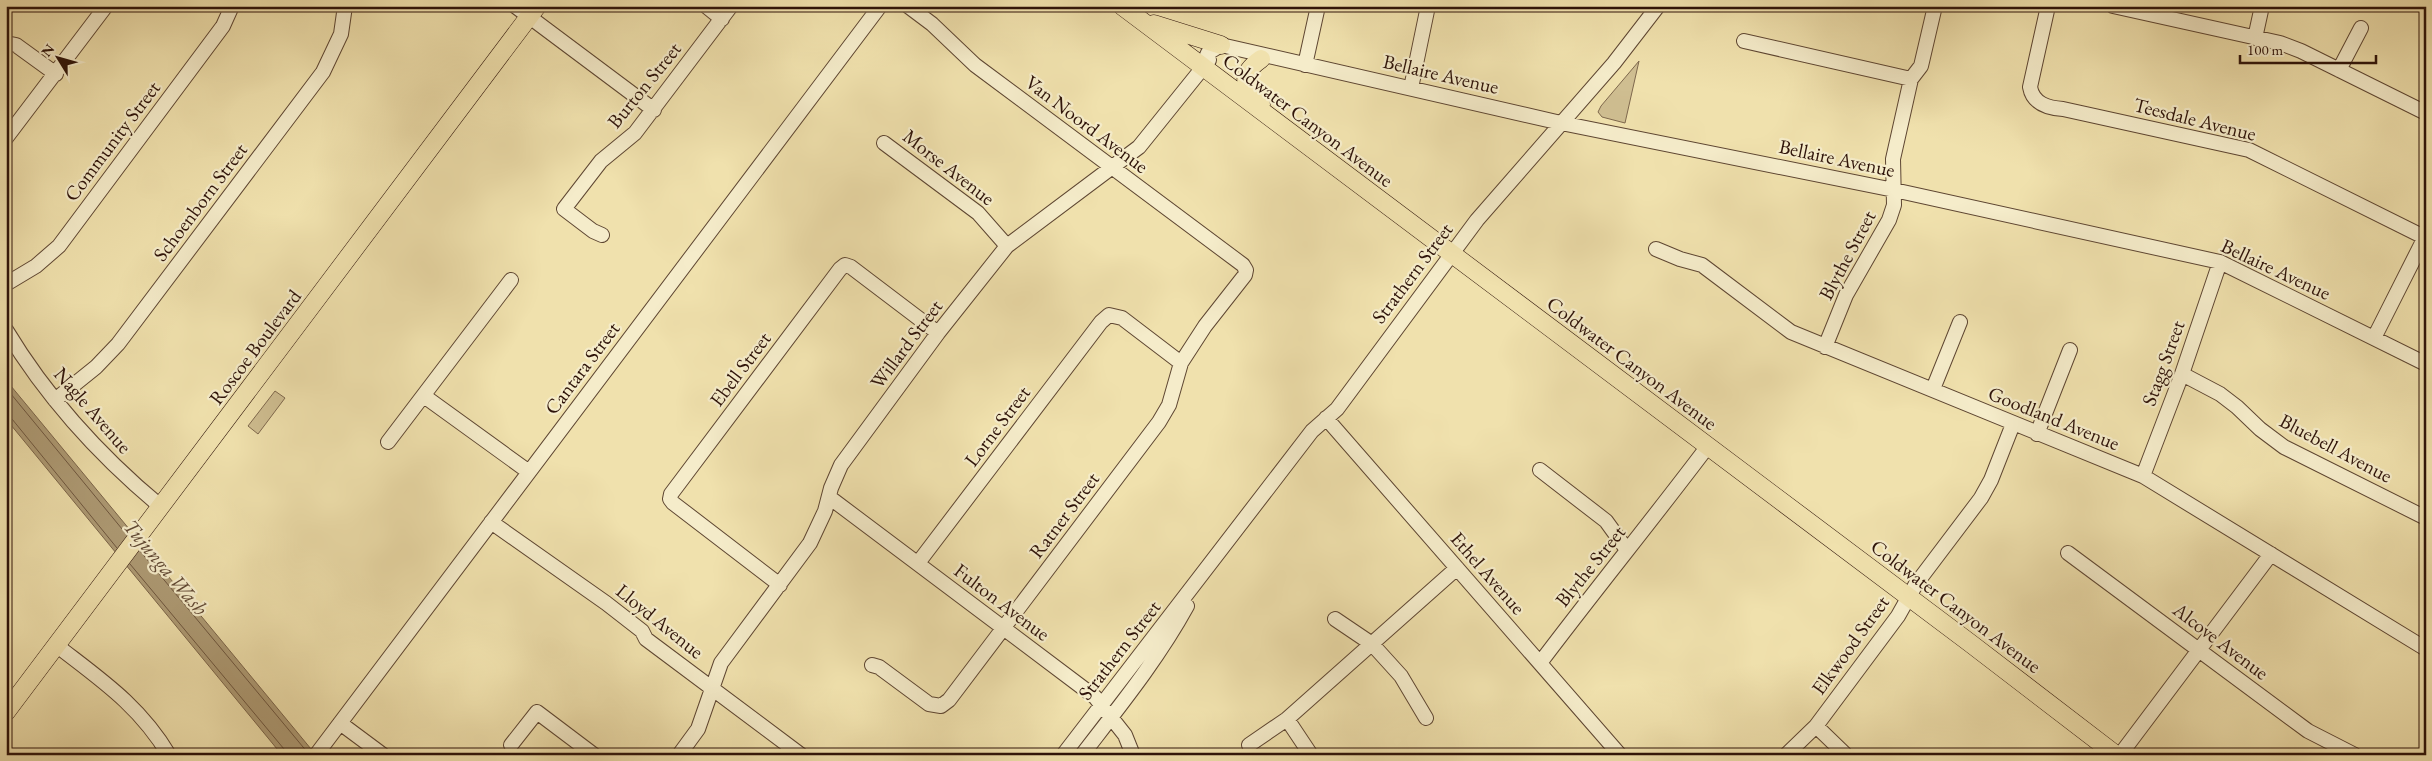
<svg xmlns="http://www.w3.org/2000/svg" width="2432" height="761" font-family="'EB Garamond',serif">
<rect width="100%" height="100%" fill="#f0e1ad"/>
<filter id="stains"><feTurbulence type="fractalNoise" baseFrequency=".004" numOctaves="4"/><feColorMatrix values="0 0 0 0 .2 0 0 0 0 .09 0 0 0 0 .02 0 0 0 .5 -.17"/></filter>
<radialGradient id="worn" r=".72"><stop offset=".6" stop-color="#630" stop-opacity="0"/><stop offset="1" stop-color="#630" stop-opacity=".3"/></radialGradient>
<path fill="#cfbe91" stroke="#7e684d" d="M1639 61 1625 123 1602 117 1598 112 1601 106Z
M275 391 285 398 258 434 248 426Z"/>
<path fill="#ae9b75" stroke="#7b654a" d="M6 380 316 755H282L6 419Z"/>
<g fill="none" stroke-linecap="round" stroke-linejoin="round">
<path stroke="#6e573f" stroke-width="1" d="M6 388 127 535
M6 416 12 419 117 548
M140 551 308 753
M130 564 284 749 285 755"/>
<g stroke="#5e4632" stroke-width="16">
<path id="minor" d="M515 6 654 110
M706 6 722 19
M2048 6 2030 87C2033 104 2048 108 2063 109L2249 150 2426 238
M2113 6 2280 43 2301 51 2426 113
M2255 38 2262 6
M1744 41 1911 79
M6 43 16 45 56 74
M1305 65 1318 6
M1202 67 1208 53 1221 45 1561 123 1894 190 2220 262 2426 364
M2339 70 2361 28
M1411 88 1428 6
M6 138 106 6
M884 143 978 213 1007 246
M602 235 593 231 564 209 601 161 635 133 731 6
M1656 249 1680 259 1702 265 1791 332 2143 476 2426 649
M6 284 36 266 59 246 223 26 232 6
M6 330C47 398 100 456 160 506
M2374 338 2426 235
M1825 347 1846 295 1889 220 1894 205 1893 159 1911 79 1921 66 1935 6
M2182 374 2220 394 2237 407 2260 429 2284 447 2426 518
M1933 389 1960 322
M424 396 529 472
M55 400 96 367 118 344 323 72 341 34 345 6
M1326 418 1620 755
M2037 434 2070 350
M388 442 511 280
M1540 470 1606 521 1627 550
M2143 476 2182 374 2220 262
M829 497 1095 697 1125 735 1133 755
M491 522 606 603 642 631 646 639 801 755
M2068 553 2308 731 2355 755
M918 563 1101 322 1109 315 1122 318 1181 363
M780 585 673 503 670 499 671 494 840 269 845 265 851 267 938 333
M1335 619 1372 644 1401 676 1426 718
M56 645C101 680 139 705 169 755
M1540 663C1595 590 1653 519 1708 446
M872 665 879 667 929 704 941 706 949 700 1159 422 1169 405 1181 363 1205 326 1245 275 1246 270 1243 265 975 65 932 24 908 6
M1287 719 1311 755
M340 723 383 755
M1816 726 1846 755
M511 745 537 712 594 755
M1249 745 1287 719 1457 568
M316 755 880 6
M679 755 698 729 721 663 810 543 825 511 831 488 841 465 938 333 1007 246 1139 147 1209 60
M1063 755 1312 431 1337 409 1477 220 1614 63 1658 6
M1082 755C1119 707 1158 659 1187 606
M1786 755 1816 726 1898 616 1916 584 1981 498 1991 480 2013 424
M2120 755 2271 554"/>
</g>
<g stroke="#2e1309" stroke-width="19">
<path id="major" d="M1122 6 1970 643 2116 755
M1154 24 1221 45
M1261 59C1237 76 1246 85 1261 104
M6 712 537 6"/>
</g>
<use href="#minor" stroke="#f5ecca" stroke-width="14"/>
<use href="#major" stroke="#f0e1ad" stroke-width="18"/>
</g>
<g text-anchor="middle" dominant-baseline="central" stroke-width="4.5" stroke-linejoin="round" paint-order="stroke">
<g font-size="20" fill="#2e1309" stroke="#f5ecca">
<text transform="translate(1441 74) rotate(13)">Bellaire Avenue</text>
<text transform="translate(644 85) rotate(-51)">Burton Street</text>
<text transform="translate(2195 119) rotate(14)">Teesdale Avenue</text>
<text transform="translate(1308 120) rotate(37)">Coldwater Canyon Avenue</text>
<text transform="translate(1087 124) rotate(37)">Van Noord Avenue</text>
<text transform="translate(112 141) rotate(-53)">Community Street</text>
<text transform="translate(1837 158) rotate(12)">Bellaire Avenue</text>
<text transform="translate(949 167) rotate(38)">Morse Avenue</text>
<text transform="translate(200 202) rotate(-53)">Schoenborn Street</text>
<text transform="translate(1847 255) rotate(-62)">Blythe Street</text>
<text transform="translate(2276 269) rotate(25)">Bellaire Avenue</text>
<text transform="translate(1412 273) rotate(-53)">Strathern Street</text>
<text transform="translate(906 344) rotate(-53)">Willard Street</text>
<text transform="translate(255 347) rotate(-53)">Roscoe Boulevard</text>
<text transform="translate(1632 363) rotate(37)">Coldwater Canyon Avenue</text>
<text transform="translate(2163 363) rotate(-70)">Stagg Street</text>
<text transform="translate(582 368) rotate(-53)">Cantara Street</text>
<text transform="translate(740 369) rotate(-53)">Ebell Street</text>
<text transform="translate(93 410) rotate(49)">Nagle Avenue</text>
<text transform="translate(2054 418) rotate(22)">Goodland Avenue</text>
<text transform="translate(997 426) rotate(-53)">Lorne Street</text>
<text transform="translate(2336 448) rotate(28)">Bluebell Avenue</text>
<text transform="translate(1064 515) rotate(-53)">Ratner Street</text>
<text transform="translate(1590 566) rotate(-51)">Blythe Street</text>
<text transform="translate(1488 573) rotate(49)">Ethel Avenue</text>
<text transform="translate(1002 602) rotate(37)">Fulton Avenue</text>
<text transform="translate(1956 606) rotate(37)">Coldwater Canyon Avenue</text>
<text transform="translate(660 621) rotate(39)">Lloyd Avenue</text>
<text transform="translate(2221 641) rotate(37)">Alcove Avenue</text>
<text transform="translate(1850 645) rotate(-54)">Elkwood Street</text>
<text transform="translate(1119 650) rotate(-52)">Strathern Street</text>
</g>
<g font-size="21" font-style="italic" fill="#614934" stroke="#f5ecca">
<text transform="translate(166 567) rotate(50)">Tujunga Wash</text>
</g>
</g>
<rect width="2432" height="761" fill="none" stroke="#f0e1ad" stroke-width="25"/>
<rect x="8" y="8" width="2417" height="746" fill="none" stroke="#2e1309" stroke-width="2.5"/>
<rect x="12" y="12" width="2407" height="736" fill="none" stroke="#2e1309"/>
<g transform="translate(58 58) rotate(307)" stroke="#f5ecca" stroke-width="4" paint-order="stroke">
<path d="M0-4L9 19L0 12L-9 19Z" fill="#2e1309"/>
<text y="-8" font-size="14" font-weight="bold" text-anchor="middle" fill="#2e1309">N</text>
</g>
<path d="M2240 55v8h136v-8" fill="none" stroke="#2e1309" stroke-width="2.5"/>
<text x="2247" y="55" font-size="15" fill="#2e1309" stroke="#f5ecca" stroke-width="4" paint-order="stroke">100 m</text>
<rect width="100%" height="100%" filter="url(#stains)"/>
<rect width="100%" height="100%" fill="url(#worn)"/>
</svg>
